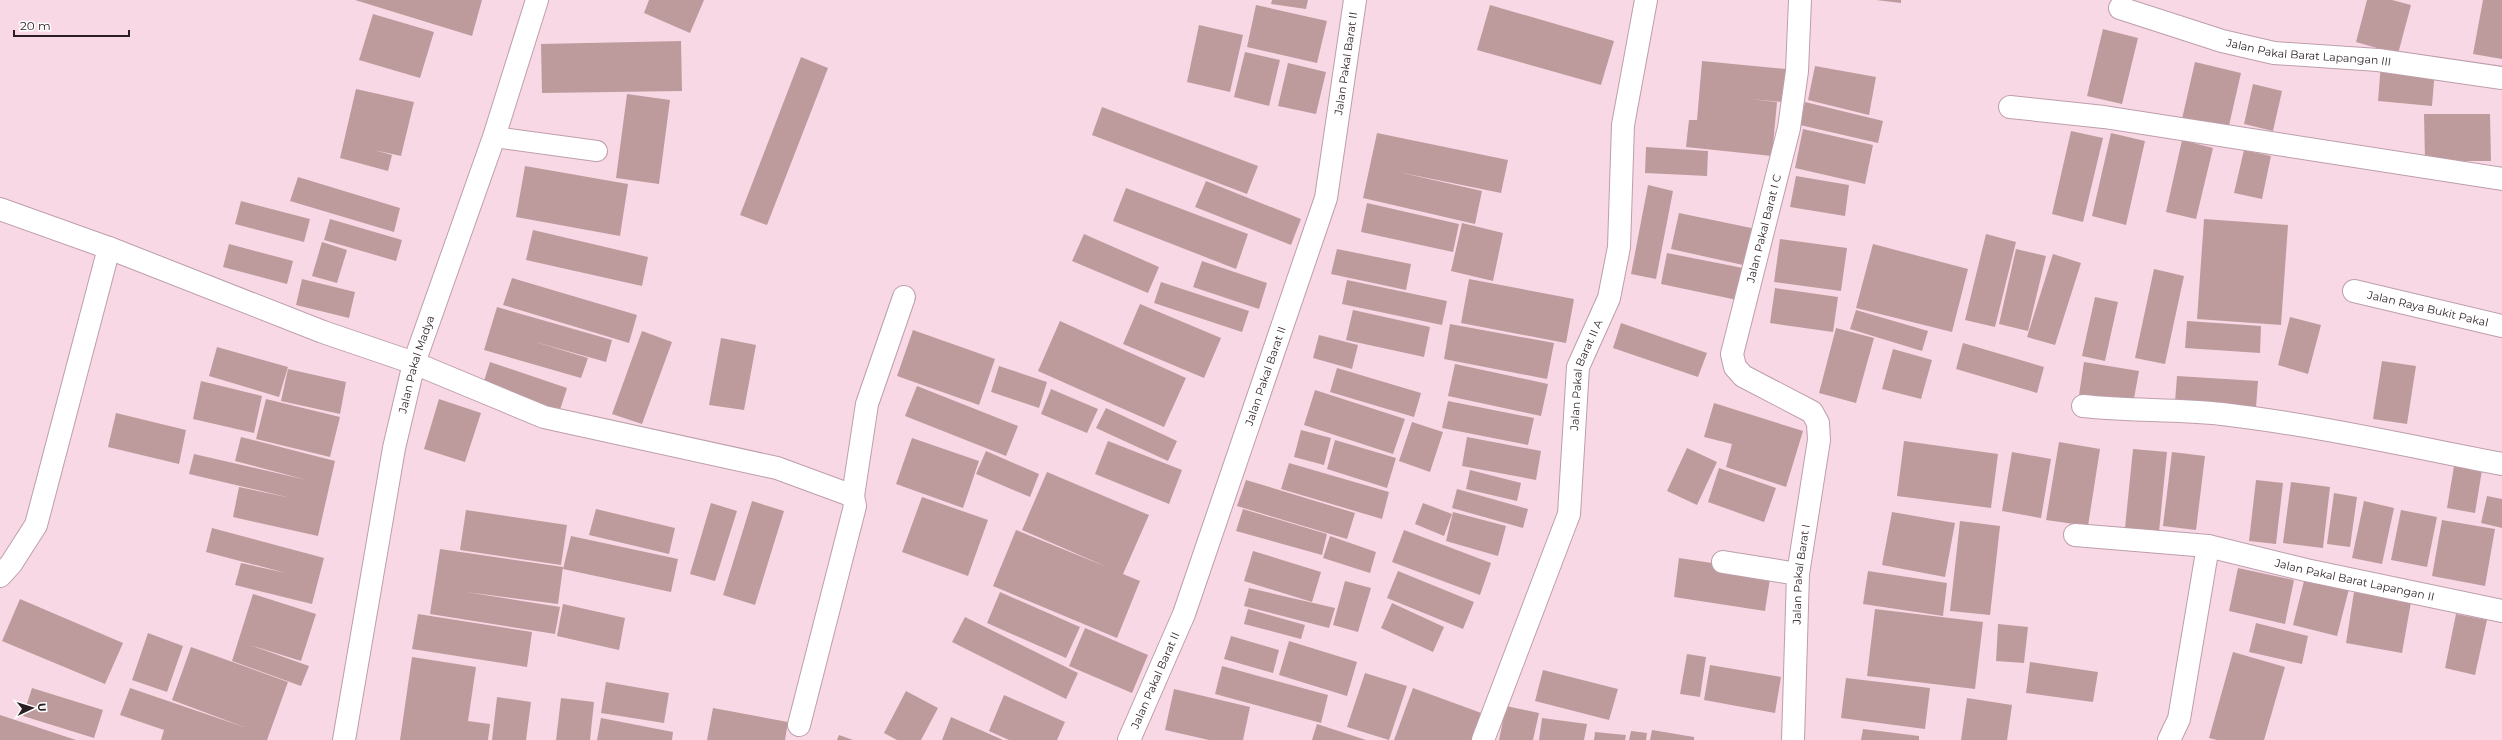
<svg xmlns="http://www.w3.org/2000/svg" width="2502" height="740" font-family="Montserrat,sans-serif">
<rect width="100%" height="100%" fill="#f9d8e6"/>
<path fill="#bd9b9c" d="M355 0H482L472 36Z
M649 0H704L690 33 644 13Z
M1272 0H1308L1306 9 1271 4Z
M1876 0H1901V3Z
M2367 0H2392L2411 5 2398 54 2356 42Z
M2483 0H2502V59L2473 54Z
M1256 5 1327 21 1317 63 1247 47Z
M1490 5 1614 41 1601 85 1477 50Z
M373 14 434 32 420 78 359 60Z
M1199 25 1243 35 1230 92 1187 82Z
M2103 29 2138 38 2122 104 2087 96Z
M681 41 682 91 542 93 541 44Z
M1245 52 1280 60 1269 106 1234 97Z
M801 57 828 68 767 225 740 215Z
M1702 61 1786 69 1782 102 1750 99 1777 102 1772 156 1686 147 1689 120H1697Z
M2195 62 2241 73 2228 130 2182 119Z
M1288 63 1326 72 1316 114 1278 106Z
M2381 63 2435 68 2432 106 2378 101Z
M1815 66 1876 77 1869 115 1808 100Z
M2253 84 2282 91 2273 131 2244 124Z
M356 89 414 102 401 156 374 150 392 155 388 171 340 158Z
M627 94 670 100 659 184 616 178Z
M1805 102 1883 121 1878 143 1800 125Z
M1102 107 1258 166 1247 194 1092 135Z
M2424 114H2490L2491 161H2425Z
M1803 129 1873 145 1865 184 1795 168Z
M2071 131 2103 138 2083 222 2052 214Z
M1377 133 1508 160 1501 193 1398 172 1482 191 1475 224 1363 198Z
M2111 133 2145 141 2126 225 2092 216Z
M2182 140 2213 148 2196 219 2166 212Z
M1646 147 1708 151 1707 176 1645 173Z
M2244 150 2271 156 2262 199 2234 193Z
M525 166 628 184 620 236 516 217Z
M1796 176 1849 185 1845 216 1790 207Z
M298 177 400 208 394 232 290 201Z
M1206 181 1301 219 1291 245 1195 207Z
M1648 185 1673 191 1656 279 1631 274Z
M1126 188 1248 234 1236 269 1113 221Z
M241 201 310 219 304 242 235 224Z
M1367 203 1459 224 1453 252 1361 232Z
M1679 213 1761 230 1752 267 1671 249Z
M330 219 402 240 396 261 324 240Z
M2204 219 2288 225 2281 325 2197 319Z
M1462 223 1503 233 1493 281 1451 271Z
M533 230 648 257 642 286 526 260Z
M1084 234 1159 267 1148 293 1072 261Z
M1986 234 2016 242 1995 327 1965 320Z
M1780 239 1847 248 1841 291 1774 282Z
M322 242 347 250 337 283 312 276Z
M229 244 293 261 287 284 223 267Z
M1873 244 1968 269 1952 332 1856 308Z
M1337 249 1411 264 1406 290 1331 274Z
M2016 249 2046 256 2028 331 1999 324Z
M1667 253 1748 269 1742 301 1661 284Z
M2053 254 2081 263 2055 345 2027 337Z
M1202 261 1267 283 1259 309 1193 287Z
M2154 269 2184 276 2165 364 2135 358Z
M512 278 637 315 629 343 503 305Z
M302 279 355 292 349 318 296 305Z
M1469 279 1574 299 1566 343 1461 323Z
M1347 280 1447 301 1442 325 1342 304Z
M1161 282 1249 311 1242 332 1154 303Z
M1775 288 1838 297 1833 332 1770 323Z
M2095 297 2118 302 2105 361 2082 356Z
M1140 304 1221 338 1204 378 1123 344Z
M497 307 612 340 606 362 532 341 588 358 581 378 484 350Z
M1353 310 1430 327 1424 357 1346 340Z
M1856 310 1928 331 1922 351 1850 329Z
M2290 317 2321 325 2308 374 2278 365Z
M1060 321 1186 378 1164 427 1038 371Z
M2187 321 2261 326 2260 353 2185 348Z
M1621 323 1707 353 1698 377 1613 348Z
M1450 324 1554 343 1547 379 1444 359Z
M1836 328 1874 338 1856 403 1819 393Z
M913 330 995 359 979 405 897 376Z
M642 331 672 342 642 424 612 414Z
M1319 335 1358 345 1352 369 1313 358Z
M721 338 756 345 744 410 709 405Z
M1963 343 2044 367 2037 393 1956 369Z
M217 347 288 367 279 397 209 376Z
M1893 349 1932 360 1921 399 1882 389Z
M2382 361 2416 366 2407 424 2373 419Z
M490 362 567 388 559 413 482 387Z
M2084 362 2139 371 2133 404 2079 395Z
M1455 364 1548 384 1541 416 1448 396Z
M999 366 1047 382 1039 408 991 392Z
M1337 368 1421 393 1414 417 1330 392Z
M288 369 346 382 340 414 281 401Z
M2177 376 2258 381 2256 408 2175 402Z
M201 381 262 396 254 433 193 419Z
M917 386 1018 426 1006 456 905 416Z
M1051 389 1098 409 1087 433 1041 414Z
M1315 390 1405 419 1393 454 1304 425Z
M266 399 340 417 330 457 256 439Z
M439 399 481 413 465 462 424 449Z
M1448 401 1534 418 1528 445 1442 428Z
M1714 403 1803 431 1786 487 1726 467 1732 444 1704 437Z
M1106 408 1177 441 1168 461 1096 428Z
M116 413 186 430 179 464 108 447Z
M1412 422 1443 432 1430 472 1399 461Z
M1301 430 1331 438 1324 465 1294 457Z
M241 437 335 461 318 536 233 517 239 487 291 498 189 474 194 454 307 480 235 461Z
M1467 437 1541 451 1536 480 1462 466Z
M912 438 979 461 963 508 896 484Z
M1335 440 1396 458 1387 488 1327 469Z
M1108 441 1182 470 1169 504 1095 474Z
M1904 441 1998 454 1991 508 1897 496Z
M2059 442 2100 449 2088 526 2046 520Z
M1687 448 1717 462 1697 505 1667 491Z
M2133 449 2167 452 2159 532 2125 528Z
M986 451 1039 474 1030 497 976 474Z
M2012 452 2051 459 2041 518 2002 511Z
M2172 452 2205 456 2196 530 2163 526Z
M2455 460 2483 464 2475 513 2447 508Z
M1289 463 1389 492 1382 519 1281 489Z
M1719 468 1776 488 1764 522 1708 502Z
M1470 470 1521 483 1517 501 1466 489Z
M1047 472 1149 515 1123 574 1140 581 1117 638 993 586 1016 530 1107 567 1022 530Z
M1246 480 1355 513 1347 539 1237 506Z
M2256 480 2283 483 2276 544 2249 541Z
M2291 482 2330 487 2323 548 2283 543Z
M1457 489 1528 509 1523 528 1452 508Z
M2334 493 2357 497 2350 547 2327 544Z
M2487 496 2502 499V528L2481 523Z
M922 497 988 520 968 576 902 552Z
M752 501 784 511 755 605 723 595Z
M2364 501 2394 508 2382 564 2352 558Z
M711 503 737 511 715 581 690 574Z
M1423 503 1452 514 1444 536 1415 524Z
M596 509 675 528 669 554 589 535Z
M1243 509 1327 534 1322 555 1236 531Z
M466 510 567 525 561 565 460 550Z
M2401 510 2437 517 2427 567 2391 560Z
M1453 512 1506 526 1498 556 1446 541Z
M1892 512 1955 523 1945 577 1882 565Z
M2442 520 2495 529 2485 586 2432 576Z
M1960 521 2000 526 1990 615 1950 611Z
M212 528 324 558 312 604 235 585 241 563 286 573 206 552Z
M1404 530 1491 563 1480 595 1392 562Z
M571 536 678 559 671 592 563 569Z
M1330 536 1376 552 1370 573 1323 558Z
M440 549 563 567 558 604 466 592 560 607 555 634 430 614Z
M1253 551 1321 572 1312 602 1244 581Z
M1679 558 1771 572 1765 611 1674 597Z
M2238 568 2294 580 2285 624 2229 611Z
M1398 571 1474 602 1463 629 1387 598Z
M1868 571 1947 583 1943 616 1863 604Z
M2306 573 2350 585 2337 636 2293 625Z
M1345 581 1371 588 1358 632 1333 625Z
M1249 588 1335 608 1329 628 1244 606Z
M1000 592 1080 627 1066 658 987 623Z
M2354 592 2411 602 2402 653 2346 643Z
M253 594 316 614 301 661 250 645 309 666 301 686 232 661Z
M20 599 123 643 105 684 2 641Z
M1392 603 1444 627 1433 652 1381 628Z
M563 604 625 618 619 650 557 636Z
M1248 609 1305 625 1301 639 1244 624Z
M1875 609 1983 622 1975 689 1867 676Z
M418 614 532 632 527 667 412 649Z
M2456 614 2487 620 2475 675 2445 668Z
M965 617 1078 673 1066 699 952 642Z
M2256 623 2308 636 2302 664 2249 652Z
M1998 624 2028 627 2024 663 1996 661Z
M1085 628 1148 655 1132 693 1069 666Z
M148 633 183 646 167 692 132 680Z
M1231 636 1279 650 1273 673 1224 659Z
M1289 641 1357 662 1347 696 1279 675Z
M191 647 288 682 267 740H161L164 730 120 715 130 688 244 727 172 700Z
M2233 652 2285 667 2264 740H2217L2209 738Z
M1687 654 1706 657 1700 697 1680 694Z
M412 657 476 667 468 721 490 724 488 740H400Z
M2030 662 2098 672 2093 702 2026 693Z
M1710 665 1781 677 1775 713 1704 700Z
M1222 666 1328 695 1321 723 1215 694Z
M1543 670 1618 689 1609 720 1535 701Z
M1365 673 1407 686 1389 740 1347 727Z
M1846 678 1930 688 1925 729 1841 718Z
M606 682 669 693 664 723 601 713Z
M32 688 103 710 94 738 23 716Z
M1413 688 1484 714 1475 740H1394Z
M1174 689 1250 707 1243 740H1209L1165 730Z
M906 691 938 708 921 740H897L884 733Z
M1004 695 1065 722 1057 740H1009L989 731Z
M497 697 531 702 526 740H492Z
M561 698 594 702 590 740H556Z
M1967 698 2012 705 2007 740H1961Z
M1506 706 1539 713 1533 740H1499Z
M713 708 788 722 785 740H707Z
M0 715 76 740H0Z
M951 717 1003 740H942Z
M601 718 673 732 672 740H597Z
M1542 718 1587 724 1584 740H1539Z
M1317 724 1366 740H1312Z
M1863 729 1919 736V740H1861Z
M1652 730 1694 737V740H1650Z
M1631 731 1647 733 1646 740H1629Z
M1595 732 1626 735 1625 740H1594Z
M839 735 853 740H837Z"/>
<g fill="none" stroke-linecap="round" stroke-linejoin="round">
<g stroke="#bd9eab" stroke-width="22">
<path id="lane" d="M494 137 597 151"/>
</g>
<g stroke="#bd9eab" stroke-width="24">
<g id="street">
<path id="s1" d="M2120 8 2222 41 2274 53 2378 60 2502 78"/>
<path d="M2010 107 2104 117 2502 179"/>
<path d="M0 209 109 248 323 332 414 363 544 417 777 468 853 496 855 506 799 725"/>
<path id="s2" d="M2354 291 2502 326"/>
<path d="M2083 406C2129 411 2176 409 2222 414 2316 425 2409 446 2502 464"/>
<path d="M853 496 867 404 904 297"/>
<path id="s3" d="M2075 535 2208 546 2306 570 2502 611"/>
<path d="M1723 562 1798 574"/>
<path d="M0 576 11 564 36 525 109 248"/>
<path id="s4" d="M1129 740 1184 614 1326 198 1355 0"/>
<path id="s5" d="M1483 740 1569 514 1578 367 1609 298 1619 247 1623 125 1646 0"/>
<path id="s6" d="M1793 740 1798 574 1819 440 1818 423 1812 412 1743 376 1735 367 1732 354 1789 128 1797 71 1800 0"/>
<path d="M2169 740 2179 719 2208 546"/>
</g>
</g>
<g stroke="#bd9eab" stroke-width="24">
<g id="secondary">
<path id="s7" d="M344 740 394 448 414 363 494 137 537 0"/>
</g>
</g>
<use href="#lane" stroke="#fff" stroke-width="20"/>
<use href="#street" stroke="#fff" stroke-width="22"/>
<use href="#secondary" stroke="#fff" stroke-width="22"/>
</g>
<g text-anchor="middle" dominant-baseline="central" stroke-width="4" stroke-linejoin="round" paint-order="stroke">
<g font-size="11" fill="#2a1e23" stroke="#fff">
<text stroke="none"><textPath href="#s1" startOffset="195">Jalan Pakal Barat Lapangan III</textPath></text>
<text stroke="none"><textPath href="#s4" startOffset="713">Jalan Pakal Barat II</textPath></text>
<text stroke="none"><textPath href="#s6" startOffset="564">Jalan Pakal Barat I C</textPath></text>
<text stroke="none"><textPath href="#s2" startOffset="76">Jalan Raya Bukit Pakal</textPath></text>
<text stroke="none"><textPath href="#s7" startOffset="383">Jalan Pakal Madya</textPath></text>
<text stroke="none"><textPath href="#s5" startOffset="383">Jalan Pakal Barat II A</textPath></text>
<text stroke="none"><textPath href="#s4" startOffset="389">Jalan Pakal Barat II</textPath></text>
<text stroke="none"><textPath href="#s6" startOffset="166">Jalan Pakal Barat I</textPath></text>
<text stroke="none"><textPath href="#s3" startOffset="284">Jalan Pakal Barat Lapangan II</textPath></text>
<text stroke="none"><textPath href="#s4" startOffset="65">Jalan Pakal Barat II</textPath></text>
</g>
</g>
<g transform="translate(32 708) rotate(86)" stroke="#ffffff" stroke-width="3" paint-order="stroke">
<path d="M0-3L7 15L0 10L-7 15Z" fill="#2a1e23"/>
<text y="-6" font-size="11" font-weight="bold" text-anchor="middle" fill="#2a1e23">U</text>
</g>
<path d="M14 30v6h115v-6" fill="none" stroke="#2a1e23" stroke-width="2"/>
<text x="20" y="30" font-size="12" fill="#2a1e23" stroke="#ffffff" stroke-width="3" paint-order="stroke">20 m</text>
</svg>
